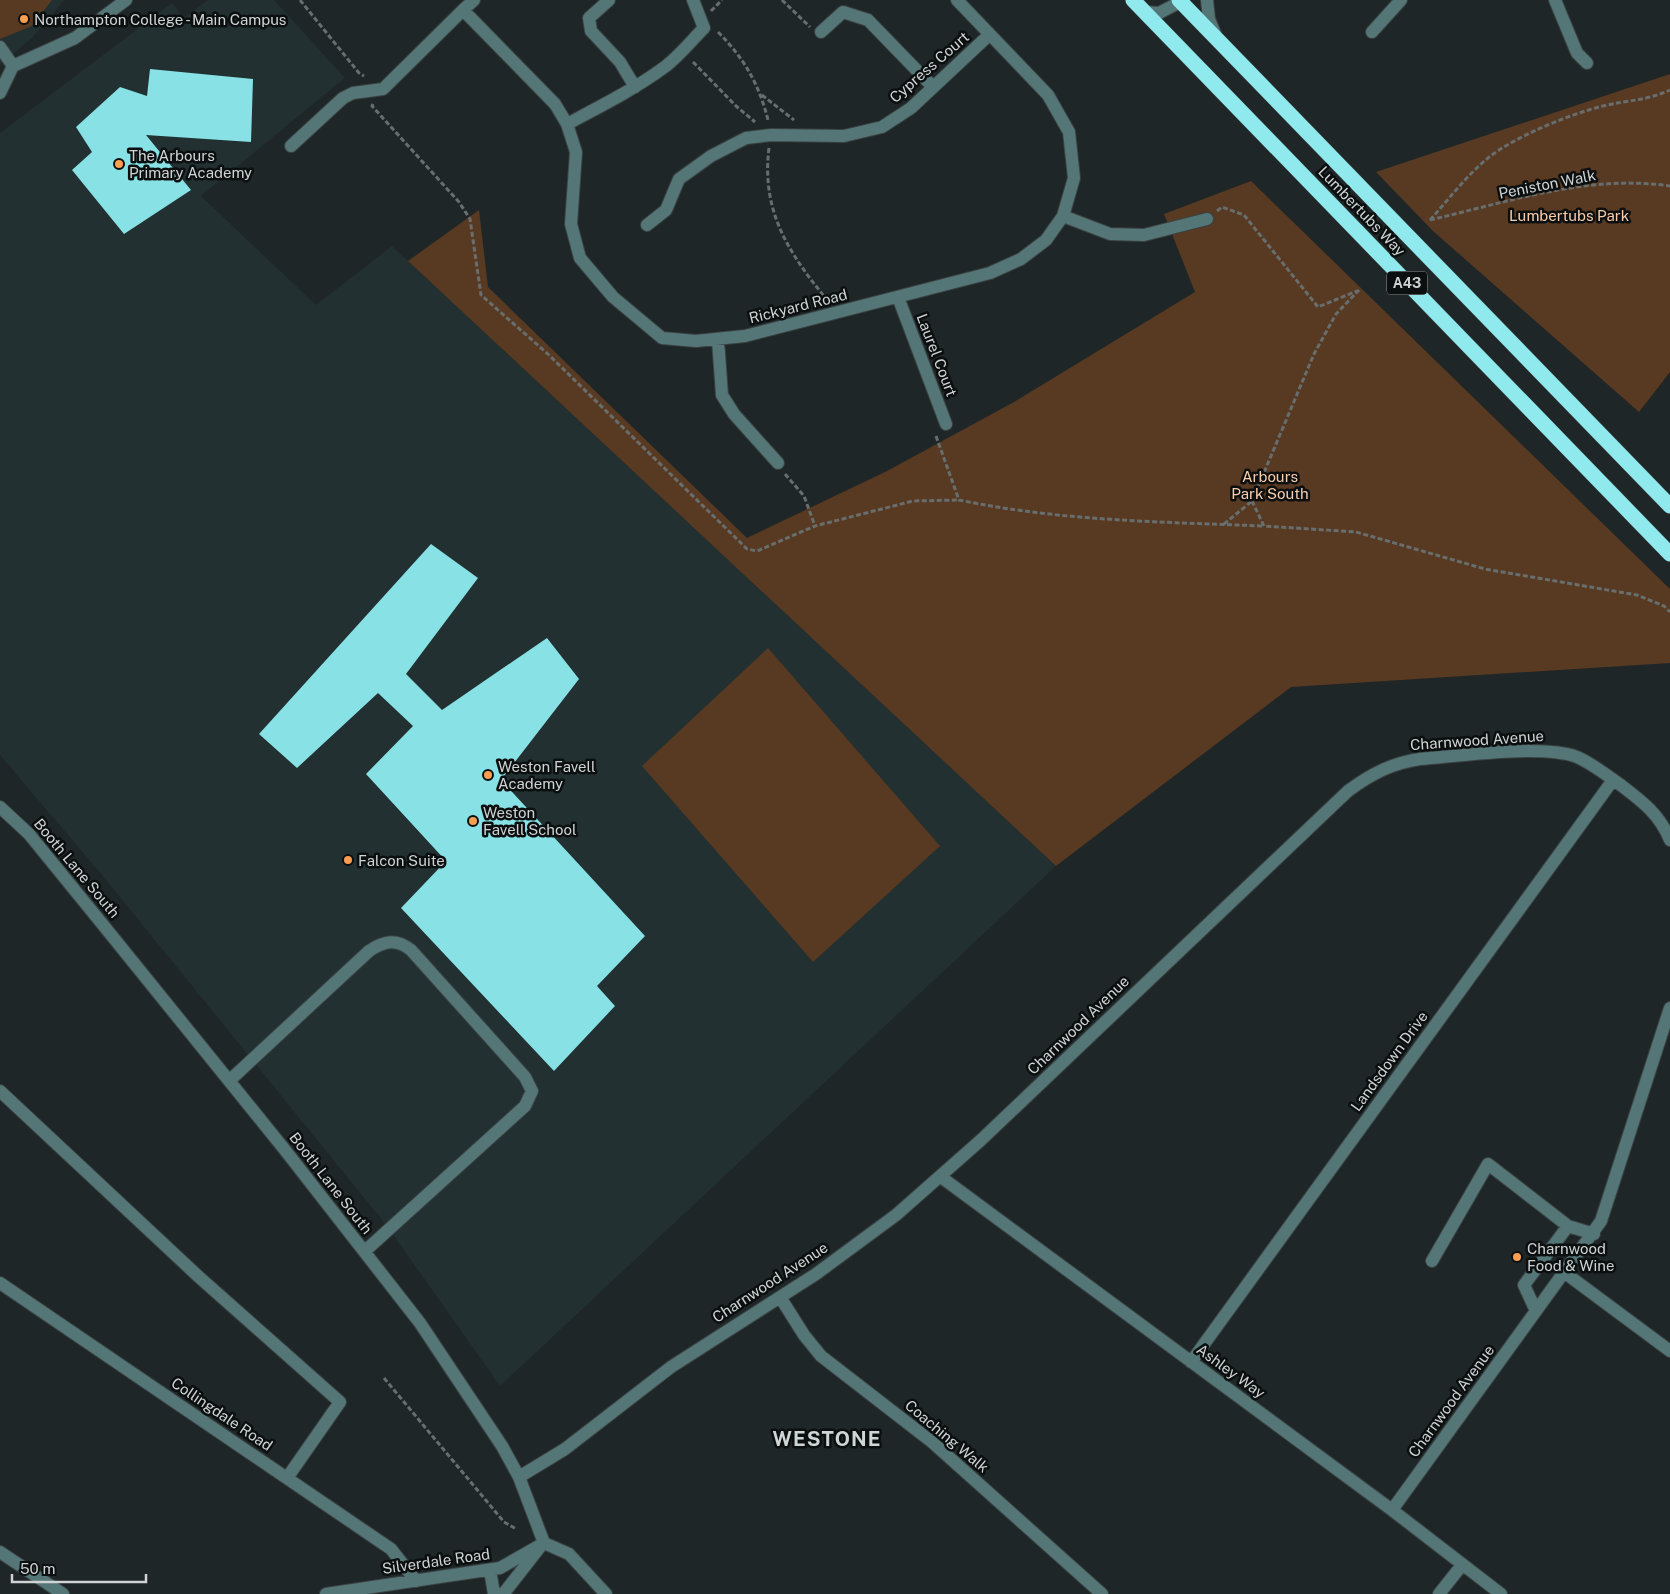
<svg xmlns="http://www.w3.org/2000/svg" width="1670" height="1594" font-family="'Public Sans',sans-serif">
<rect width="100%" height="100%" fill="#1f2627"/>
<path fill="#223031" d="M0 0H64L32 38 0 65Z
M208 0H274L345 78 201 196 316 305 392 246 1056 866 500 1386 387 1226 102 875 0 755V133L172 3 184 18Z"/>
<path fill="#583921" d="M0 0H52L32 26 0 39Z
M1670 74V372L1639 412 1433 231 1376 172Z
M1251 181 1670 589V663L1291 687 1056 866 408 261 479 210 488 287 747 538 887 471 1014 402 1195 292 1164 214Z
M768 648 940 846 813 962 642 766Z"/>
<path fill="#88e1e5" d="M150 69 253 79 251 142 146 135 191 190 124 234 72 170 92 152 76 127 120 87 147 96Z
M431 544 478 578 406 674 442 710 547 638 579 679 501 780 645 936 597 986 615 1006 554 1071 401 908 446 861 366 774 413 726 378 693 297 768 259 734Z"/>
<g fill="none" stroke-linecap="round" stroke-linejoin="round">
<g stroke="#3b4243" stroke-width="14">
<path id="minor" d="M474 0 463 10 555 104 567 124 576 152 571 224 580 258 613 297 662 338 696 341 745 336 990 273 1021 259 1046 240 1063 216 1074 178 1069 132 1048 95 957 0
M609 0 589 18 591 31 620 62 635 87
M1207 0 1209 19 1216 36
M1555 0 1577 53 1587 63
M1145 12 1159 13 1184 0
M821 32 843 12 868 20 933 87
M1372 32 1401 0
M0 47 13 66
M0 93 13 66 75 38 126 0
M567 124C601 106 635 89 666 66 680 55 692 40 704 28L693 0
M291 146 343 98 353 93 383 89 463 10
M1063 216 1110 234 1144 235 1207 219
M647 225 666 210 679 179 711 156 746 138 771 135 844 136 882 127 911 108 989 35
M898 297 946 424
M718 340 722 395 734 414 778 463
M0 807 29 834 108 931 285 1150 420 1323 502 1446 519 1477 544 1543 569 1554 606 1594
M229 1081 369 951C384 941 396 938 411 950L525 1077 532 1091 525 1106 365 1251
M0 1091 199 1277 340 1402 287 1478
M941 1177 1392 1510 1501 1594
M1432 1261 1488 1164 1568 1226
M1565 1273 1670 1351
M0 1283 391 1549 416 1581
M780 1297 804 1335 821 1356 932 1442 1102 1594
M1536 1311 1524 1285 1568 1226 1594 1234
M1191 1362 1613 780
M519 1477 565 1449 671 1367 816 1274 896 1215 981 1140 1348 791C1371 774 1392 763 1420 759 1460 756 1542 744 1577 757 1593 764 1608 776 1622 786 1643 802 1660 815 1670 840
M1392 1510 1601 1221 1670 1008
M0 1552 63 1594
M490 1570 494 1594
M326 1594 500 1568 544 1543
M501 1594 504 1593 540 1547
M1439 1594 1462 1565"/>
</g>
<g stroke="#3b4243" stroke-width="16">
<path id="highway" d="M1133 0 1670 554
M1179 0 1670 506"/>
</g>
<path stroke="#686e6e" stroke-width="3" stroke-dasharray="5 2.5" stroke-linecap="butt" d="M300 0 359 73 364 76
M782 0 810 27
M711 11 722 0
M718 32C744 58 759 84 768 120
M693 62 736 106 755 122
M762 95 794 120
M373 104 372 106 459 202 470 219 481 295 549 355 747 549 757 551 815 526 913 501 959 500
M769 148C761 212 789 253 827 300
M1217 211 1222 207 1244 215 1318 307 1357 291
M1430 220C1449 199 1466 176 1488 158 1514 137 1570 114 1603 106 1628 100 1645 101 1670 90
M1430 220C1508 202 1589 174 1670 186
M936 436 959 500C1060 521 1162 522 1264 526
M785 474 804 496 815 526
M1252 501 1264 526 1356 532 1485 569 1637 595 1664 606 1670 612
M1224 524 1252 501 1314 354 1336 314 1359 290
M384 1378 504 1522 516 1529"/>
<use href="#minor" stroke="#547677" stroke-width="12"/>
<use href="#highway" stroke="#90e9ed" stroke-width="15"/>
</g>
<g fill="#fb9e51" stroke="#0b0f0f" stroke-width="2">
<circle cx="24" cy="19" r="5"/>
<circle cx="119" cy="164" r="5"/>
<circle cx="488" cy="775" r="5"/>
<circle cx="473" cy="821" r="5"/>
<circle cx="348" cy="860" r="5"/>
<circle cx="1517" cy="1257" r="5"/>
</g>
<g text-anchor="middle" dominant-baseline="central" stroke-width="5" stroke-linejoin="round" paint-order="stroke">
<rect fill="#0b0f0f" stroke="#949898" stroke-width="1" x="1387" y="271.5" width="40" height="23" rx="4"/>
<g font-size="14" font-weight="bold" fill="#cfd3d3">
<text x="1407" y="283">A43</text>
</g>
<g font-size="15" fill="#cfd3d3" stroke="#0b0f0f" text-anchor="start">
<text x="34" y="19">Northampton College - Main Campus</text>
<text x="129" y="155">The Arbours<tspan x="129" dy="17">Primary Academy</tspan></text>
<text x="498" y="766">Weston Favell<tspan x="498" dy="17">Academy</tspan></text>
<text x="483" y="812">Weston<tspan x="483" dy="17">Favell School</tspan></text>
<text x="358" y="860">Falcon Suite</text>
<text x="1527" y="1248">Charnwood<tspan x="1527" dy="17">Food &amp; Wine</tspan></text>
</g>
<g font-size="15" fill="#cfd3d3" stroke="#0b0f0f">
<text transform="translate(929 67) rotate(-41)">Cypress Court</text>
<text transform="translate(1547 184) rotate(-11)">Peniston Walk</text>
<text transform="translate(1362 211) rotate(46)">Lumbertubs Way</text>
<text transform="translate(798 306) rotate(-14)">Rickyard Road</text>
<text transform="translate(937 355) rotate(69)">Laurel Court</text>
<text transform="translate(1477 740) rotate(-4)">Charnwood Avenue</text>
<text transform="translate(77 868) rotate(50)">Booth Lane South</text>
<text transform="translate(1078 1025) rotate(-44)">Charnwood Avenue</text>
<text transform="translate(1389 1061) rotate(-54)">Landsdown Drive</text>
<text transform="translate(331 1183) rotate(52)">Booth Lane South</text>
<text transform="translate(770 1282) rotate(-33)">Charnwood Avenue</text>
<text transform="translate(1231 1371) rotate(36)">Ashley Way</text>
<text transform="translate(1451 1401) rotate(-54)">Charnwood Avenue</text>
<text transform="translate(222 1414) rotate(34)">Collingdale Road</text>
<text transform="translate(947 1436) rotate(40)">Coaching Walk</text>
<text transform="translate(436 1561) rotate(-8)">Silverdale Road</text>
</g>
<g font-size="15" fill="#fccdab" stroke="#0b0f0f">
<text x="1569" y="215">Lumbertubs Park</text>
<text x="1270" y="476">Arbours<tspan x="1270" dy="17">Park South</tspan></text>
</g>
<g font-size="20" font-weight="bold" letter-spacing="1" fill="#cdd6d7" stroke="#0b0f0f">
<text x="827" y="1439">WESTONE</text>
</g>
</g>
<path d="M12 1574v8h134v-8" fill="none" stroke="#cfd3d3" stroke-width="2.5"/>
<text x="20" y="1574" font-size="15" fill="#cfd3d3" stroke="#0b0f0f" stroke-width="4" paint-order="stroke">50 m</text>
</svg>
